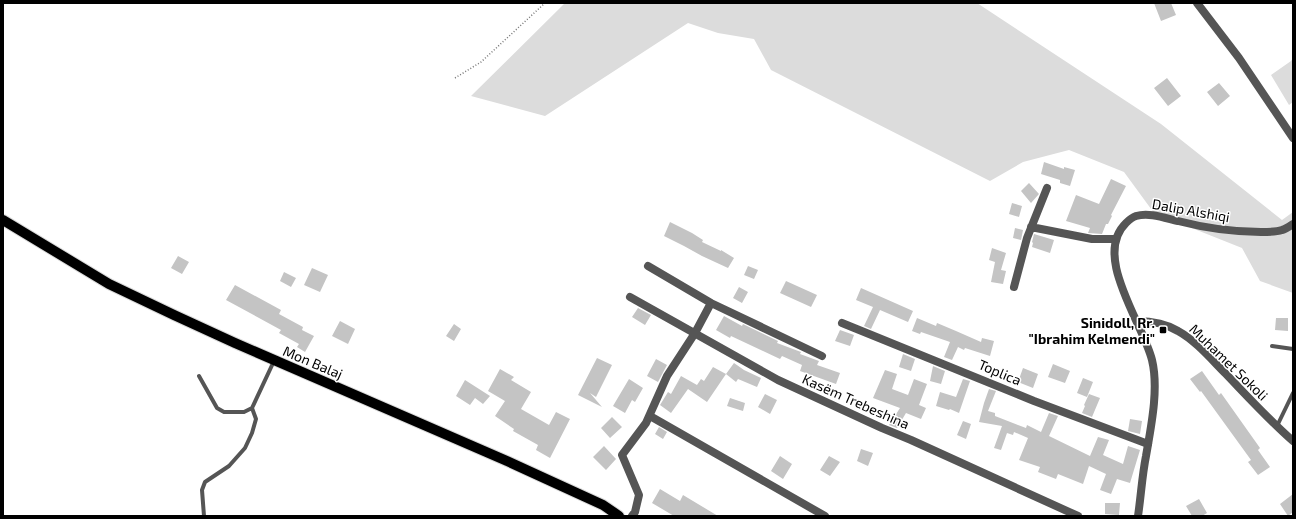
<svg xmlns="http://www.w3.org/2000/svg" width="1296" height="519" font-family="'Exo 2',sans-serif">
<rect width="100%" height="100%" fill="#fff"/>
<path fill="#dcdcdc" d="M565 3H977L1161 124 1282 220 1293 212V293L1260 281 1242 248 1154 213 1124 172 1069 150 1023 162 990 181 771 70 754 39 718 33 688 23 545 116 471 96Z
M1293 58V102L1289 105 1271 75 1291 61Z"/>
<path fill="#c4c4c4" d="M1154 3H1171L1176 15 1161 21Z
M1167 78 1181 96 1168 106 1154 88Z
M1219 83 1230 96 1218 106 1207 92Z
M1044 162 1064 169V167L1075 170 1070 186 1060 183V180L1041 174Z
M1111 179 1126 186 1111 215 1112 216 1108 224H1106L1102 234 1088 233 1090 228 1066 221 1076 195 1099 204Z
M1029 183 1039 194 1031 203 1021 191Z
M1012 203 1022 206 1019 217 1009 214Z
M670 222 692 233 703 240 702 242 721 251V250L734 258 728 268 702 256 684 246 664 236Z
M1015 228 1023 230 1021 240 1013 238Z
M1034 234 1054 240 1050 253 1032 247 1033 243 1032 242Z
M992 248 1006 253 1001 270 1006 271 1003 284 991 282 995 262 989 260Z
M178 256 189 262 182 274 171 268Z
M748 266 758 270 754 279 744 275Z
M312 268 328 275 320 292 304 285Z
M284 272 296 278 291 287 280 281Z
M786 281 817 295 811 307 780 293Z
M235 285 281 310 279 314 303 327 302 330 314 336 305 352 297 347 299 344 279 333 281 330 226 300Z
M739 287 748 292 742 303 733 298Z
M861 288 913 311 908 322 880 310 871 329 864 326 873 307 856 300Z
M638 308 651 315 645 325 632 317Z
M724 316 742 326 743 324 778 341 777 343 801 352 800 354 819 361 817 365 840 373 836 384 800 371 802 365 782 356 780 359 731 336 730 338 716 330Z
M917 318 936 326 937 323 956 331 981 342 982 338 994 341 990 356 965 348 964 350 958 347 952 360 944 357 950 342 921 332 920 334 912 331Z
M1276 318H1288V331L1275 330Z
M340 321 355 329 348 344 332 336Z
M454 324 461 329 454 341 446 336Z
M840 330 854 335 850 346 835 341Z
M903 354 915 359 911 371 899 367Z
M597 358 612 365 596 397 590 393 602 407 578 395Z
M656 359 667 365 658 382 647 376Z
M734 363 744 370 761 378 757 387 738 379 736 382 726 374Z
M1053 364 1070 371 1065 383 1048 377Z
M933 366 945 371 941 384 930 381Z
M713 367 726 374 707 402 688 389 671 413 660 405 668 392 671 394 681 376 697 385 701 379 704 381Z
M1023 368 1038 374 1033 388 1018 382Z
M500 369 514 377 511 380 531 392 521 409 549 425 556 412 570 419 550 458 536 450 538 445 513 431 514 429 495 416 505 401 488 391Z
M885 370 897 374 892 389 908 395 914 379 927 384 919 405 926 408 921 419 906 413 897 428 889 425 900 408 873 398Z
M1202 371 1219 395 1221 393 1260 448 1258 450 1270 467 1258 475 1248 462 1251 460 1201 391 1200 392 1190 379Z
M1083 378 1093 382 1087 397 1077 393Z
M629 379 643 388 635 402 632 400 625 413 613 406Z
M963 379 970 381 959 413 950 409 949 410 936 406 940 392 956 397Z
M465 380 490 396 483 404 475 398 470 405 456 396Z
M989 389 996 391 988 411 995 413V416L1026 428 1027 425 1041 432 1049 413 1058 416 1049 436 1090 456 1098 437 1109 440 1103 455 1123 464 1128 446 1140 450 1130 483 1117 479 1111 494 1100 490 1106 474 1089 466 1083 484 1058 474 1056 479 1038 472 1040 467 1019 460 1028 438 1014 432 1013 435 1007 433 1001 450 994 448 1002 426 979 422 984 403Z
M765 394 777 400 770 414 758 407Z
M1089 394 1100 398 1092 417 1082 413 1085 406 1084 405Z
M730 398 745 403 743 411 727 406Z
M612 417 622 427 610 438 601 428Z
M1130 419 1142 421 1140 434 1128 431Z
M963 421 971 424 966 439 957 435Z
M659 427 667 432 663 439 655 434Z
M604 446 616 459 606 470 593 457Z
M861 449 873 453 868 466 857 461Z
M780 456 792 464 783 479 771 471Z
M829 456 840 462 830 476 820 470Z
M660 489 680 501 683 495 718 516H674L652 503Z
M1293 494V512L1288 516 1280 504Z
M1199 499 1207 513 1202 516H1192L1186 506Z
M1105 503H1120L1119 515 1105 514Z"/>
<g fill="none" stroke-linecap="round" stroke-linejoin="round">
<g stroke="#dbdbdb" stroke-width="12">
<path id="primary" d="M3 220 109 284 174 315 235 343 507 461 603 505 619 516"/>
</g>
<path stroke="#777" stroke-width="1.5" stroke-dasharray="1 2" stroke-linecap="butt" d="M455 78 481 62 545 3"/>
<path stroke="#555" stroke-width="4" d="M1272 346 1293 349
M199 376 217 408 224 412H244L252 408 274 361
M1277 426 1293 393
M204 516 202 490 205 482 229 466 245 448 252 433 256 419 252 408"/>
<path stroke="#555" stroke-width="8" d="M1031 227 1092 239H1115
M648 266 711 303 822 356
M1014 287 1027 238 1047 188
M630 297 778 380 882 428 911 440 1078 516
M842 323 1034 401 1148 444
M650 416 825 516
M632 516 635 512 639 495 622 455 646 423 667 376 695 333 711 303"/>
<path stroke="#555" stroke-width="8" d="M1197 3 1239 58 1293 138
M1137 321C1151 321 1165 323 1178 331 1196 341 1211 359 1226 374 1248 397 1269 420 1293 441
M1138 516C1141 496 1142 476 1146 456 1151 427 1159 389 1152 360 1143 323 1092 256 1126 223 1129 220 1133 217 1136 216 1149 212 1165 218 1178 221 1205 228 1233 232 1261 232 1268 232 1276 232 1282 230 1286 229 1290 226 1293 224"/>
<use href="#primary" stroke="#000" stroke-width="10"/>
</g>
<rect fill="#000" stroke="#fff" stroke-width="1.5" x="1159" y="326" width="8" height="8" rx="2"/>
<g text-anchor="middle" dominant-baseline="central" stroke-width="3" stroke-linejoin="round" paint-order="stroke">
<g font-size="14" fill="#000" stroke="#fff">
<text transform="translate(1191 210) rotate(10)">Dalip Alshiqi</text>
<text transform="translate(313 362) rotate(23)">Mon Balaj</text>
<text transform="translate(1229 362) rotate(44)">Muhamet Sokoli</text>
<text transform="translate(1000 372) rotate(23)">Toplica</text>
<text transform="translate(856 401) rotate(24)">Kasëm Trebeshina</text>
</g>
<g font-size="14" font-weight="bold" fill="#000" stroke="#fff" text-anchor="end">
<text x="1155" y="322">Sinidoll, Rr.<tspan x="1155" dy="16">"Ibrahim Kelmendi"</tspan></text>
</g>
</g>
<rect width="1296" height="519" fill="none" stroke="#000000" stroke-width="8"/>
</svg>
